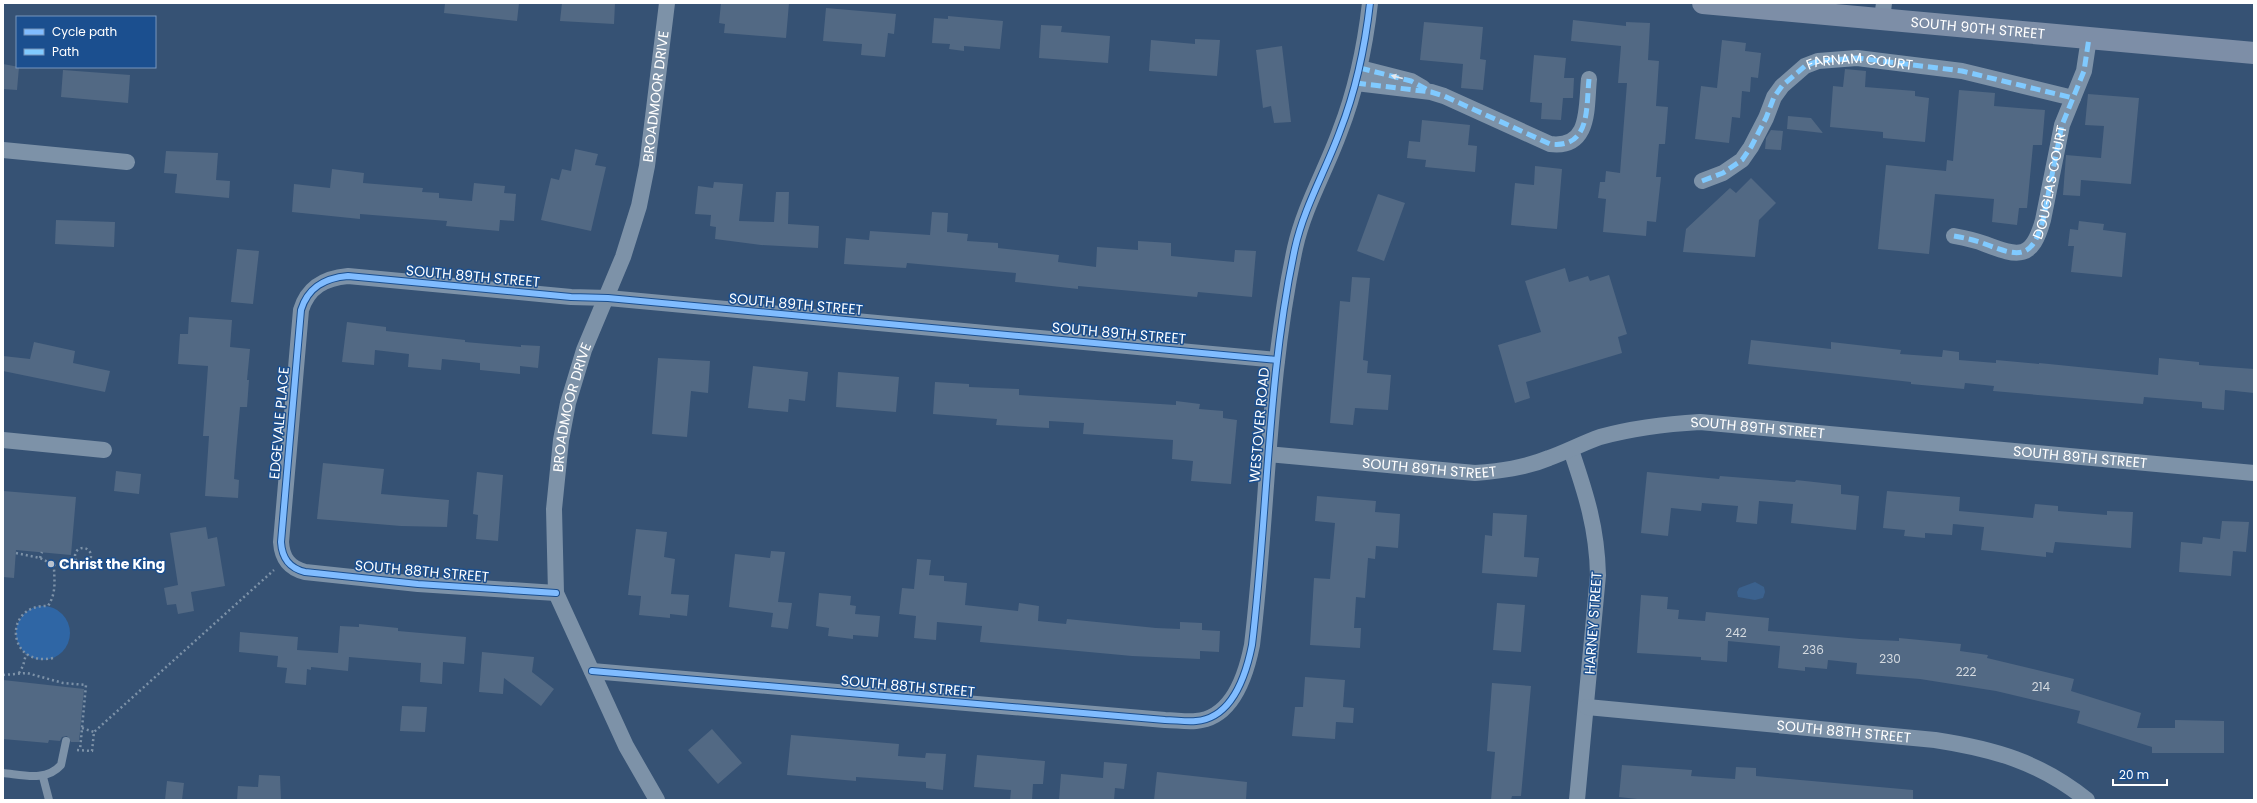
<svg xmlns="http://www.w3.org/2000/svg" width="2257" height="803" font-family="Poppins,sans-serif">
<rect width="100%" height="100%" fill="#365274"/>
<path fill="#2f66a5" d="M16 633a27 27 0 1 1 54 0a27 27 0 1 1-54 0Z"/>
<path fill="#3b618d" d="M1755 582 1764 587 1765 592 1763 598 1755 600 1738 597 1737 592 1739 588Z"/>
<path fill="#526984" d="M445 3H519L517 21 444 13Z
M562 3H615L614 24 560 21Z
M721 3H789L786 38 724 33 725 24 719 23Z
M826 8 896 14 894 34 888 33 885 57 861 55 862 44 823 41Z
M948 16 1003 21 1000 49 964 46V51L949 49 950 44 932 43 934 18 948 19Z
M1573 20 1626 26V22L1650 23 1648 60 1659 61 1656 106 1668 107 1665 144H1659L1656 177H1661L1656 222 1647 221 1646 236 1603 232 1606 199 1598 198 1600 182H1605L1606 171 1620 173 1627 83H1618L1621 46 1571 41Z
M1424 22 1483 27 1480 59 1486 60 1483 90 1461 88 1463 64 1420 60Z
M1041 25 1062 26 1061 32 1110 36 1108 63 1039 58Z
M1195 39 1220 40 1217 76 1149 71 1151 40 1195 44Z
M1722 40 1746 43 1745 51 1761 53 1758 78 1751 77 1750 92 1742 91 1740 118 1732 117 1729 143 1695 139 1701 86 1717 88Z
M1282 46 1291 122 1274 123 1271 106 1263 108 1256 50Z
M1534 55 1566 58 1564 78H1574L1573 98H1563L1561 120 1541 119 1542 103 1530 102Z
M3 64 19 67 17 90 3 89Z
M1845 69 1866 71 1865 87 1915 91V96L1929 98 1925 142 1883 138V132L1830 127 1833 86 1843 87Z
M63 70 130 75 128 103 61 97Z
M1959 90 1995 93 1994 106 2045 110 2042 145H2033L2027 208H2019L2017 225 1992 222 1994 199 1935 194 1929 254 1878 249 1886 165 1946 171 1947 160 1953 161Z
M2088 94 2139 98 2131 184 2081 180 2080 196 2063 195 2066 155 2101 158 2104 126 2085 125Z
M1788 116 1811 118 1823 133 1787 129Z
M1422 120 1470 125 1468 145 1477 146 1475 172 1425 167 1426 160 1407 158 1409 141 1420 142Z
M1771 130 1783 131 1781 150 1765 149 1766 138Z
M575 149 598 154 595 165 606 167 591 231 541 220 551 178 559 180 562 169 571 171Z
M166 151 218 153 216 180 230 181 229 198 175 193 177 174 164 173Z
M1535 166 1562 169 1557 229 1511 225 1515 183 1534 185Z
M332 169 364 173 363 183 423 188 422 192 439 193V198L472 201 474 183 505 186 504 193 516 194 514 221 500 220 499 231 446 226 447 221 360 214V219L292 212 294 184 330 188Z
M1751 178 1776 203 1759 220 1755 257 1683 252 1686 229 1730 188 1736 193Z
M714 182 743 184 739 221 774 222 776 192H789L788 224 819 226 818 248 761 245 715 239 716 227 710 226 711 215 695 214 698 186 713 188Z
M1378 194 1405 203 1384 261 1357 251Z
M932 212 948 213 947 232 968 234 967 241 998 243V248L1059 255 1058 262 1096 267 1097 247 1138 250V241L1171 243V256L1234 262 1235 250 1256 251 1252 297 1198 292 1197 297 1078 286V289L1015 282 1016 273 907 263 906 268 844 264 846 238 869 240 870 231 930 235Z
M56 220 115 222 114 247 55 244Z
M2079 221 2104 224 2103 230 2126 233 2122 277 2071 272 2074 246H2068L2070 229 2078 230Z
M237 249 259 251 253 304 231 302Z
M1565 268 1569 282 1588 276 1590 281 1609 275 1627 334 1618 337 1622 353 1526 382 1530 398 1515 403 1498 345 1541 332 1525 281Z
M1352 277 1370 278 1363 360 1368 361 1367 373 1391 375 1388 410 1355 408 1353 425 1330 423 1340 301 1350 302Z
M189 317 232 320 230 347 250 349 247 380H249L247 407H240L236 452 234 479 239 480 238 498 205 496 209 436H203L208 366 178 364 180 334H188Z
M347 322 386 327V331L465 340V342L521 347V345L540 346 538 368 520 366V374L480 370V363L442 359 441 370 408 367 409 354 375 350 374 365 342 362Z
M1751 340 1831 349V342L1901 350 1900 354 1942 357 1943 350 1959 352V360L1996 363V360L2039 364V363L2158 375 2159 358 2199 362V365L2254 369V393L2225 390 2224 410 2202 408V402L2144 397 2143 404 1993 391 1994 386 1965 383 1964 389 1911 384V382L1748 364Z
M34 342 75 351 73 363 110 371 105 392 3 371V356L30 359Z
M658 358 710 361 708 393 691 391 687 437 652 434Z
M753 366 808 372 805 401 789 399 788 412 748 408Z
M838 372 899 377 896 412 836 407Z
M935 382 969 384V387L1019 389V395L1176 405V401L1200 404 1199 409 1223 411V418L1237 420 1231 484 1191 481 1193 461 1172 459 1173 440 1083 434 1084 423 1049 421V428L996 425 997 419 933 414Z
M323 463 384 469 381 494 449 500 447 527 401 526 317 519Z
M116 471 141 474 139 494 114 491Z
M477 472 503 475 498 541 476 539 478 515 473 514Z
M1647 472 1719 479 1720 476 1795 482 1796 480 1841 485V494L1859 496 1856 530 1791 523 1793 504 1759 501 1757 524 1736 522 1738 506 1702 503 1701 511 1671 508 1668 536 1641 533Z
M3 491 76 497 71 555 16 550 14 578 3 577Z
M1887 491 1960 497 1959 511 2033 518 2035 504 2058 506V511L2107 515V511L2133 512 2131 548 2055 542 2053 553 2046 552V557L1981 550 1984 527 1953 524 1952 535 1925 533V538L1904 536 1905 530 1883 528Z
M1317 496 1376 501 1375 512 1400 514 1398 548 1376 546 1375 559 1368 558 1365 598 1356 597 1354 628H1361L1360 648 1310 645 1314 578 1330 579 1335 523 1315 521Z
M1493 513 1527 515 1524 557 1539 558 1537 577 1482 573 1485 535 1492 536Z
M2222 521 2249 522 2246 552 2233 551 2231 576 2179 572 2181 542 2202 544 2203 537 2220 539Z
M206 527 208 539 217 537 225 586 191 592 194 611 178 614 176 604 167 605 164 588 178 585 170 533Z
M636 529 667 532 664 557 675 559 671 594 689 595 687 616 670 614V618L639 615 641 596 628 595Z
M771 551 785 552 778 602 792 603 788 629 771 627 773 613 729 607 735 554 770 558Z
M917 559 931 560 929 575 944 576V581L967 583 965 605 1018 611 1019 603 1039 606 1038 621 1066 624 1067 619 1156 628 1180 629V622L1202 623V630L1220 631 1219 652 1200 651V659L1132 656 980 642 982 626 937 622 936 640 914 638 916 616 899 614 902 588 914 589Z
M819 593 851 596 850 605 856 606 855 614 880 616 878 637 853 635V639L828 636 829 628 816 626Z
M1641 595 1668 597 1667 609 1679 610 1678 619 1705 621 1706 612 1769 618 1768 631 1860 639 1899 641V638L1961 644 1960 651 1988 655 1987 658 2074 679 2071 691 2141 713 2137 728H2175V720L2224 721V753H2152V747L2077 723 2080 711 1996 691 1920 679 1856 674 1857 663 1828 660 1827 669 1805 667V671L1778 668 1780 646 1728 641 1727 662 1701 660V657L1637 653Z
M1497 603 1525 605 1521 652 1493 650Z
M359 624 398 628V631L466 637 464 664 443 662 442 684 420 682 421 663 349 657 348 671 311 667V670L307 669 306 685 285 683 287 668 277 667 278 656 239 652 240 632 298 637 297 650 338 653 340 626 359 627Z
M482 652 534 657 532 672 554 689 541 706 504 678 503 694 479 692Z
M1305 677 1345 680 1343 707 1354 708 1353 723 1336 722 1335 739 1292 736 1295 707H1303Z
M3 680 84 689 79 742H71L67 736 62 737 60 741 49 740 48 743 3 739Z
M1492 683 1531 686 1521 796H1512L1511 800H1491L1495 752 1487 751Z
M402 706 427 707 425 732 400 731Z
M712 729 742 763 718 784 688 750Z
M791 735 899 744 898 756 925 758 926 753 946 754 943 790 926 788V782L856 777V781L787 775Z
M977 755 1045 761 1043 784H1033L1032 800H1010L1011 790 974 787Z
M1104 762 1127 764 1124 789 1115 788 1114 800H1059L1061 774 1103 778Z
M1622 765 1692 770 1691 776 1735 779 1736 767 1756 768V776L1913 790V800H1646L1619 797Z
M1157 772 1247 782 1246 800H1154Z
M259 775 280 776 281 800H237L238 786 258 787Z
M167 781 184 783 182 800H165Z"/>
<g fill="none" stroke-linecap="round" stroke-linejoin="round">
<path stroke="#7d92a8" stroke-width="2.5" stroke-dasharray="2 3" stroke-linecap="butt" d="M75 556a8 8 0 1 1 16 0a8 8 0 1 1-16 0Z
M16 553 40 558 54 565 64 564 76 559
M40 558 42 552
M53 658C7 668 2 604 48 606 57 592 54 580 54 565
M19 673 23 666 26 654
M3 675 27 673 63 683 86 685 80 750
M82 728 94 732
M77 750 92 751 94 732 274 570"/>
<path stroke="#7d92a8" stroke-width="8" d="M3 773C23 775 46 782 61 765L66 741
M43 777 49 800"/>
<g stroke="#7d92a8" stroke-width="16">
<path d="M1882 19 1884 3"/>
<path d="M1360 68 1411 81 1423 88"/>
<path d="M1356 83 1431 92 1444 96 1550 144C1591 149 1586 107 1589 79"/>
<path d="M3 150 127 162"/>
<path id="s1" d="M1702 181 1723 173 1742 160 1751 147 1766 118 1774 97 1782 86 1805 66 1818 61 1857 58 1962 71 2073 98"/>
<path id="s2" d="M1954 236C1965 238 1975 240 1985 244 2019 257 2032 260 2043 220L2062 125 2084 71 2089 38"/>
<path d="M3 440 104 450"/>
<path d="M1571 450C1586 494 1597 528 1598 575L1577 800"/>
<path id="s3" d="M1268 454 1475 473C1500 471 1525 468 1549 458 1566 452 1583 443 1600 437 1633 428 1665 424 1700 422L2254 473"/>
<path d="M556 593 418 584 305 572C289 568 282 558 281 542L301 310C308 287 325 278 348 276L571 297 608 298 1277 360"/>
<path d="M592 671 1165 720C1175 720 1186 722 1196 721 1233 718 1246 675 1252 645 1268 513 1267 378 1295 248 1304 207 1326 170 1340 131 1356 90 1365 47 1370 3"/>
<path id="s4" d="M1587 707 1935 740C1994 749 2040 762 2087 800"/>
<path id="s5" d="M657 800 626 746 556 593 554 509 561 440 568 403 584 350 623 257 639 206 647 166 667 3"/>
</g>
<path stroke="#7d8ea7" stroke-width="22" id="s6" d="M1703 3 2254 53"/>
<path stroke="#80caff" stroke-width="5" stroke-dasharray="10 5" stroke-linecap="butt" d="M1360 68 1411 81 1428 90
M1356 83 1431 92 1444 96 1550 144C1591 149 1586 107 1589 79
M1702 181 1723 173 1742 160 1751 147 1766 118 1774 97 1782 86 1805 66 1818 61 1857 58 1962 71 2073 98
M1954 236C1965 238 1975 240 1985 244 2019 257 2032 260 2043 220L2062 125 2084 71 2089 38"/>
<g stroke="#1b4f8f" stroke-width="8">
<path id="cycleway" d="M556 593 418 584 305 572C289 568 282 558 281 542L301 310C308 287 325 278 348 276L571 297 608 298 1277 360
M592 671 1165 720C1175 720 1186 722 1196 721 1233 718 1246 675 1252 645 1268 513 1267 378 1295 248 1304 207 1326 170 1340 131 1356 90 1365 47 1370 3"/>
</g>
<use href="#cycleway" stroke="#80bcff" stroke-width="6"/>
</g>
<defs><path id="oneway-solid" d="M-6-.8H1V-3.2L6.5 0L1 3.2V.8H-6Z"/></defs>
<use fill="#e5e9ee" href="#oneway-solid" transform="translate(1397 77) rotate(-165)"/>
<circle fill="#b9c2ce" stroke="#1b4f8f" stroke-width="1.5" cx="51" cy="564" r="4"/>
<g text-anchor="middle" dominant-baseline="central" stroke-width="3" stroke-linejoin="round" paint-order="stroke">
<g font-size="12" fill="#d4dae0">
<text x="1736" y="632">242</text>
<text x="1813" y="649">236</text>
<text x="1890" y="658">230</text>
<text x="1966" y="671">222</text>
<text x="2041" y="686">214</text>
</g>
<g font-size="14" fill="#fff" stroke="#1b4f8f">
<text stroke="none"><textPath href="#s6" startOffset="276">SOUTH 90TH STREET</textPath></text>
<text stroke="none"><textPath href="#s1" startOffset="216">FARNAM COURT</textPath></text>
<text stroke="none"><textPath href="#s5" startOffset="742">BROADMOOR DRIVE</textPath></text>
<text stroke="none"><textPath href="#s2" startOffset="149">DOUGLAS COURT</textPath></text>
<text transform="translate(473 276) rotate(5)">SOUTH 89TH STREET</text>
<text transform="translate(796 304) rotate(5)">SOUTH 89TH STREET</text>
<text transform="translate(1119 333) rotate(5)">SOUTH 89TH STREET</text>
<text stroke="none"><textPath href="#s5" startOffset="418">BROADMOOR DRIVE</textPath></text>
<text transform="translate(279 423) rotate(-85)">EDGEVALE PLACE</text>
<text transform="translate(1259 425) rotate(-85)">WESTOVER ROAD</text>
<text stroke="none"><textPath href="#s3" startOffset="498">SOUTH 89TH STREET</textPath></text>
<text stroke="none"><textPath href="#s3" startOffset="822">SOUTH 89TH STREET</textPath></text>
<text stroke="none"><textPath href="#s3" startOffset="162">SOUTH 89TH STREET</textPath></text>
<text transform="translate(422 571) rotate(5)">SOUTH 88TH STREET</text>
<text transform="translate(1593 623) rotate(-86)">HARNEY STREET</text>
<text transform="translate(908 686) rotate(5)">SOUTH 88TH STREET</text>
<text stroke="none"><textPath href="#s4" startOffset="258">SOUTH 88TH STREET</textPath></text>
</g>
<g font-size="14" font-weight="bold" fill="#fff" stroke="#1b4f8f" text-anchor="start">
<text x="59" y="564">Christ the King</text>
</g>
</g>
<rect width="2257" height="803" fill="none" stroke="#ffffff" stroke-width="8"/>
<rect x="16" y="16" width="140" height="52" fill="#1b4f8f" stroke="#7695bc"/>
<rect x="24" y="29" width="20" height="6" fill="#80bcff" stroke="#7695bc"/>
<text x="52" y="36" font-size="12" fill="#ffffff">Cycle path</text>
<rect x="24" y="49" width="20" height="6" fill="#80caff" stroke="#7695bc"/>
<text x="52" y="56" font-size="12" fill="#ffffff">Path</text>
<path d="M2113 779v6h54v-6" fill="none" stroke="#ffffff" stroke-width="2"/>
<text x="2119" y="779" font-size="12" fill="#ffffff" stroke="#1b4f8f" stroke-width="3" paint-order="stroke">20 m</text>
</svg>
